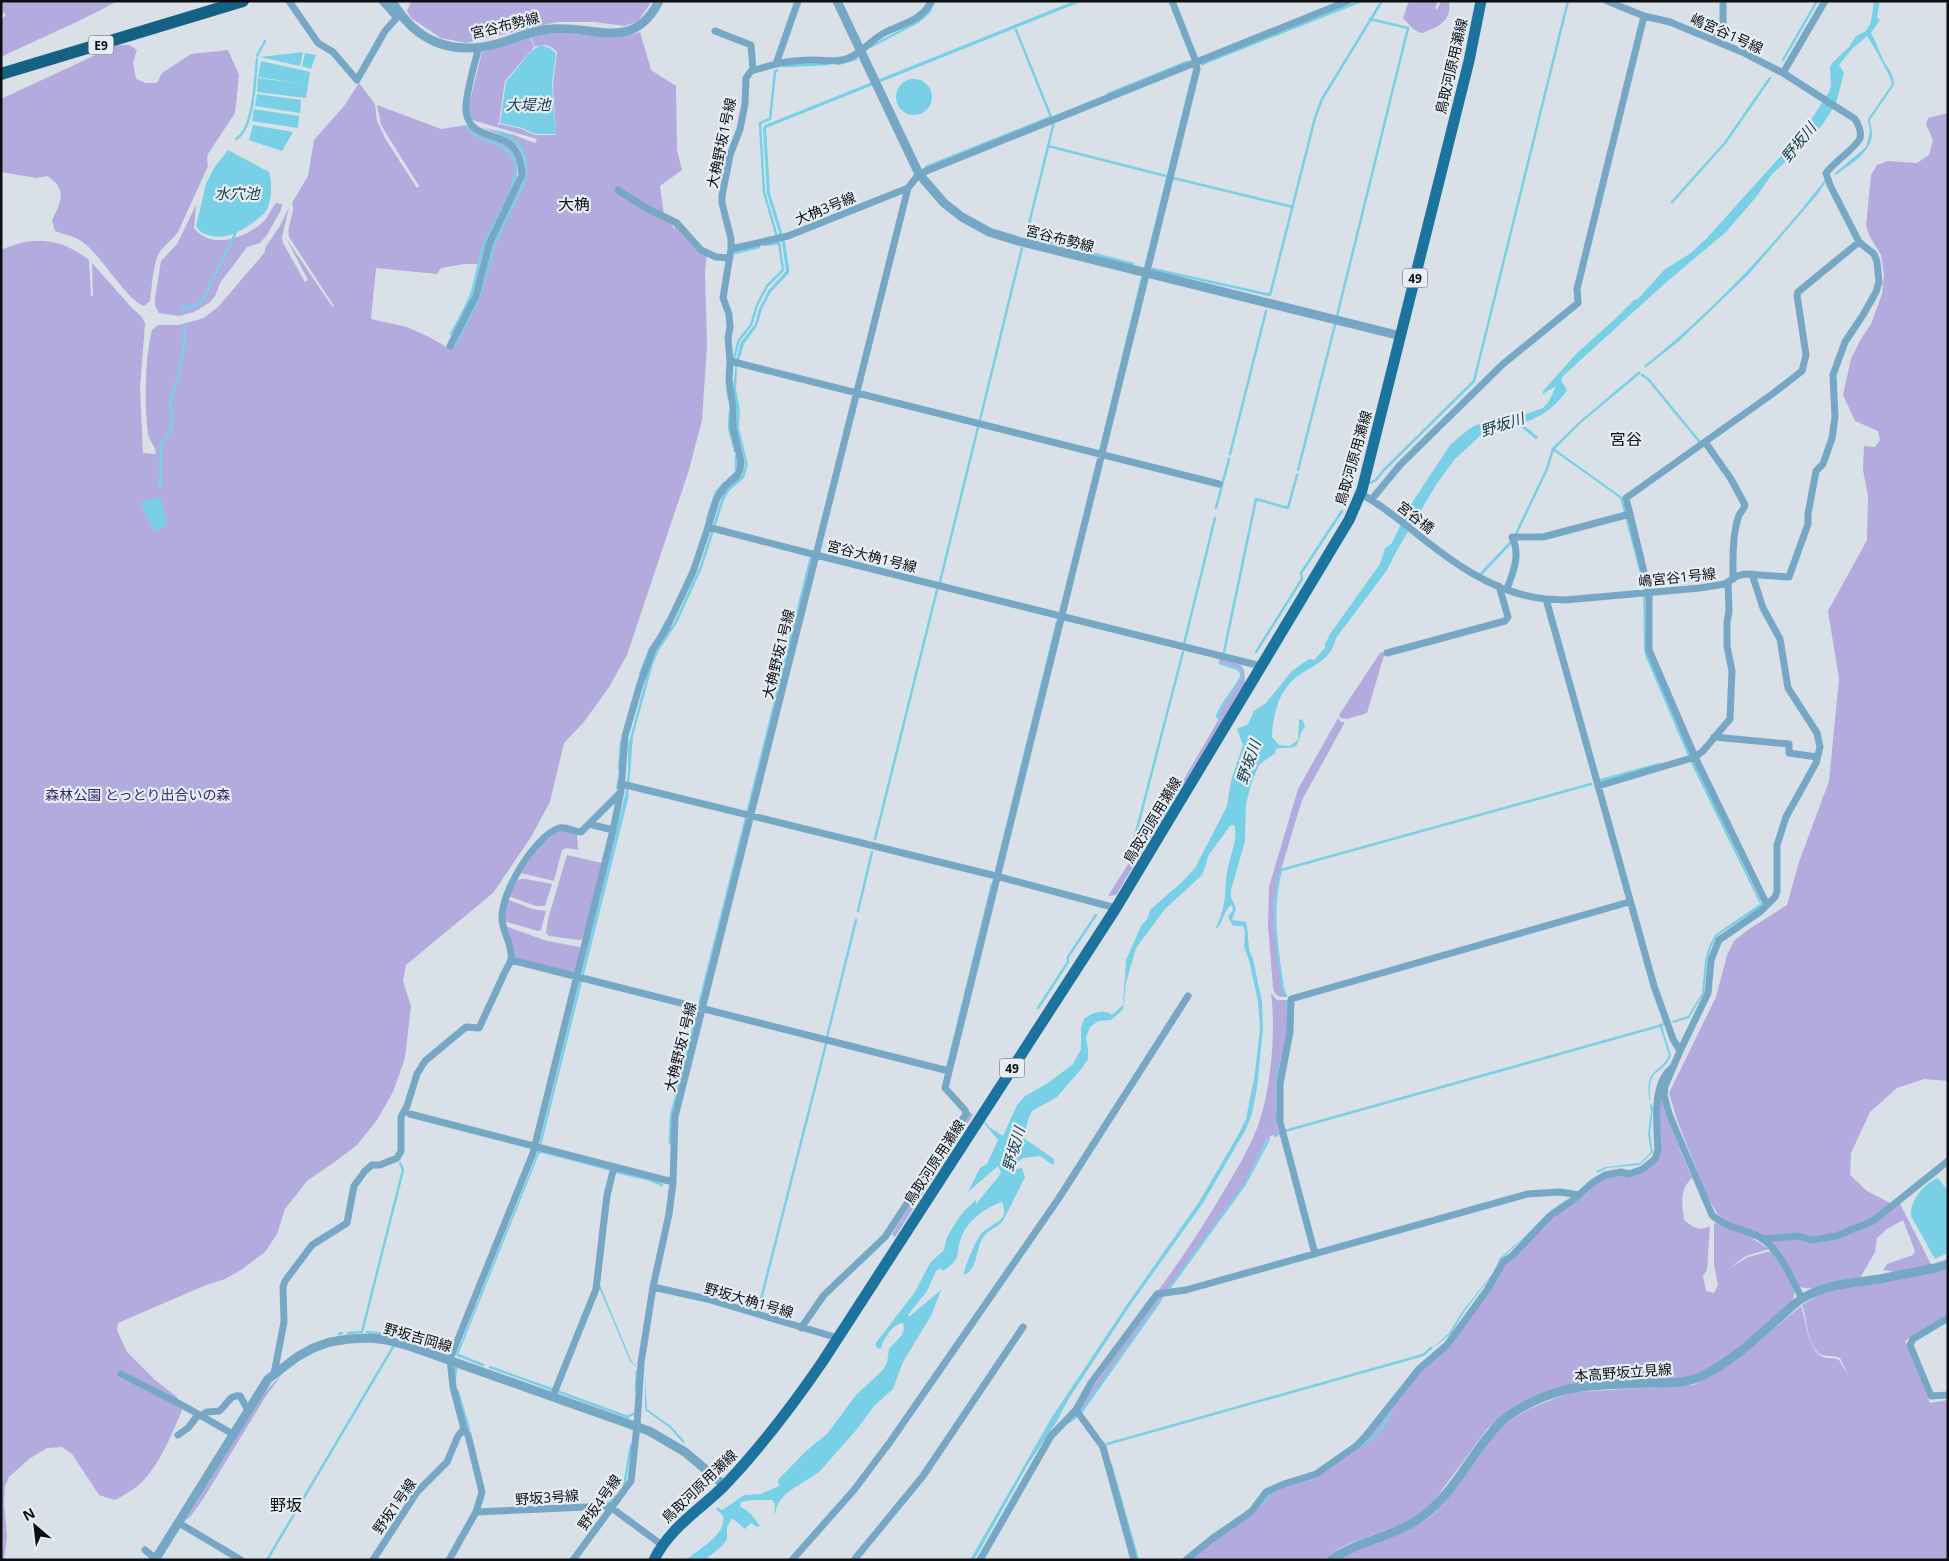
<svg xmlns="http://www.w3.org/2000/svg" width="1949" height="1561" font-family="'Open Sans','Noto Sans JP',sans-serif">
<rect width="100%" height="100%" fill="#d9e0e8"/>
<path fill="#b3abde" d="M1 1H117C80 22 40 38 1 57V20L6 15 1 10Z
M411 1H652L638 21 625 26 595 22H557L466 43 441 38 411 18 407 11Z
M1409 1H1438L1435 8 1437 10 1441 1H1449C1452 16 1443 26 1429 30 1426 31 1424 33 1422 33 1414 32 1408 23 1403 18Z
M640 32 651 70 676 86 677 150 682 170 660 186 664 215 671 221 675 232 673 222 707 255 705 271 707 346 702 420 689 470 627 655 609 687 584 722 564 743 550 802 531 837 493 893 406 965 403 981 411 1006 405 1058 393 1092 377 1120 357 1145 336 1161 307 1181 285 1209 277 1234 265 1252 241 1270 225 1279 206 1285 118 1323 117 1330 127 1352 155 1380 177 1397 182 1410C172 1434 160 1464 141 1483 133 1490 124 1495 115 1500L99 1495 72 1454 62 1447 47 1448 29 1459 9 1477 5 1486 4 1503 7 1536 4 1560H1V250C34 235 61 238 89 260L91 296H93L92 263 132 308 141 316 145 323 140 388 143 453 156 454C156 446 149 441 148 434 144 404 145 358 152 330L158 325H179L204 318 219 306 265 252V248L281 224 289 207 282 237 283 243 305 282 308 280 286 238 329 302 333 307 334 306 289 237C286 225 296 213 292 203L308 176 314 140 344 106 359 83 375 104 377 121 386 140 417 188 419 186 381 125 377 105 441 129 467 125C479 136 496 136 508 146 536 170 495 219 485 245 483 251 482 257 480 264H464L441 268 437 274 376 268 371 319 407 327 429 337 450 349 463 327 494 238 523 182C533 146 508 137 481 127L514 135 535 143 537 139 472 120 468 114 469 105 482 52 530 36 534 47 505 81 499 122 497 126 500 124 522 129 534 135H556L553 83 557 53C552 45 543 43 535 47L531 36C566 27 607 45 640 32Z
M117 45H129L137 50 133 62 136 79 146 83H157L162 73 191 54 228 50 239 75 235 113 208 154 207 159 208 166 178 232C173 239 167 243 161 250 153 260 152 288 150 301L144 306C126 300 101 254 81 241 74 236 63 234 55 231L52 220C61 202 68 189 47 176L37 178 1 172V99Z
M1948 113V1081L1924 1079 1897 1088 1870 1112 1851 1153 1850 1175 1867 1191 1892 1204 1866 1223 1821 1237H1766L1726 1221 1720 1218 1708 1198 1677 1120 1669 1093 1716 997 1727 955 1734 941 1749 929 1787 905 1799 862 1829 781 1839 679 1828 611 1867 540 1868 496 1863 470 1864 446 1875 447 1880 440 1878 431 1855 421 1843 395 1851 359 1861 339 1871 324 1882 294 1884 275 1881 255 1870 237 1866 226 1871 175 1877 165 1888 161 1917 163 1929 155 1933 140 1926 124 1928 118Z
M276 203 282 204 281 210 267 235 260 243 247 247 220 283 215 296 209 303 194 312 179 316 159 313 155 306V298L161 261 177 244 196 205 194 228C211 251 249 237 265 220 269 215 272 208 276 203Z
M1385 652 1367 713 1347 719 1341 718 1339 715 1380 653Z
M1219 659 1241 665 1244 670 1245 683 1116 895 1108 896 1132 858H1138L1219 719 1218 716 1223 706 1241 678V671L1238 668 1220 662Z
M1338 718 1341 722H1345L1302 800 1277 883 1274 903 1275 936 1283 988 1286 997C1278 997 1275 996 1273 988L1268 925 1269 887 1298 789Z
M564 830 577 834 578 850 567 848 562 850 554 881 521 873C533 855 543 837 564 830Z
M567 855 602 863 584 937 580 940 549 936 546 933 548 919Z
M521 879H526L552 884 545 906H536L508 896 516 881Z
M507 899 532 909 546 911 541 930 538 931 504 921Z
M505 926 547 941 580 947 582 949 576 972 573 974 513 958Z
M1271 993 1277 1000H1288L1289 1012 1278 1122 1276 1123 1279 1133 1274 1136 1272 1135 1267 1139 1245 1183 1167 1291H1158C1182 1258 1205 1224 1225 1189 1237 1169 1249 1149 1257 1128 1271 1093 1276 1030 1271 993Z
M1660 1093 1662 1094 1664 1111 1692 1178C1679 1190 1682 1203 1684 1220 1693 1227 1699 1232 1710 1226L1707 1270 1703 1276 1706 1291 1714 1293 1718 1285 1714 1265V1223L1744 1233 1769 1249 1746 1256 1728 1269 1748 1257 1771 1251 1776 1256 1794 1289V1295L1792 1304 1728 1356 1704 1372 1687 1377 1672 1380 1600 1382 1506 1413 1488 1428 1433 1502 1416 1517 1399 1525 1353 1542 1340 1548 1323 1560H1188L1268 1493 1313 1477 1363 1441 1422 1368 1439 1353 1506 1262 1545 1227 1550 1220 1600 1180 1606 1177 1622 1175 1657 1159Z
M965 1107 973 1115 895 1237 892 1234 968 1116Z
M1899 1202 1932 1266 1896 1272 1883 1270 1887 1264 1913 1255 1915 1251 1903 1220 1887 1229 1877 1238 1875 1252 1860 1278C1842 1282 1817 1292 1799 1287L1766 1240 1848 1234Z
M1948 1268V1316L1905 1341 1930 1403 1948 1400V1560H1337C1350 1554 1363 1547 1376 1542 1395 1535 1414 1529 1431 1516 1459 1493 1472 1453 1499 1429 1519 1411 1549 1400 1574 1392L1694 1385 1715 1374 1733 1362 1801 1306C1806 1320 1808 1351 1823 1357 1828 1359 1833 1357 1839 1360L1849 1376 1840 1358C1833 1355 1826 1357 1820 1354 1807 1345 1807 1318 1802 1305L1822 1293 1829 1291 1928 1274Z
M1159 1296H1164L1081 1413 1079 1406Z
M283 1373 266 1396 203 1499 190 1517 185 1521 265 1392Z"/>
<path fill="#77d0e6" d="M1074 1H1083L766 128 770 193 785 242 789 268V273L771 292 762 309 757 326 744 344 737 367 736 389 740 410 739 428 748 465 744 478 729 491 724 500 702 568 677 623 659 650 653 664 633 736 630 775H628V746L650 663 657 649 675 621 700 566 721 500 726 489 742 476 744 471 745 461 736 428 737 412 733 388 736 360 741 342 755 324 759 309 768 291 786 271 782 242 767 194 763 128 765 125Z
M1874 1H1880L1877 17 1880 20 1871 33C1876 41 1878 50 1883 59 1888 70 1893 71 1894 85L1870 120C1870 124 1872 128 1872 132 1873 152 1850 164 1836 175L1834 174 1866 147 1870 132 1868 119 1892 84C1891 76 1873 45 1867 36L1852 49 1839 65 1844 73 1836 103 1823 124 1805 144 1772 174 1757 196 1726 232 1663 285 1563 376 1561 380 1567 390C1557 406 1539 419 1521 423L1538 437 1536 439 1517 424 1483 433 1454 460 1436 485 1396 552 1387 570 1336 638C1330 664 1308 666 1293 680 1277 695 1273 717 1272 737L1279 745 1290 746 1298 740 1299 720 1302 719 1305 726 1301 733 1297 745C1290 750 1283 746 1276 749L1275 753 1259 765 1252 781 1246 804 1245 841 1231 890V897L1236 908 1232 920 1246 922 1247 925 1249 949 1253 959 1262 1001 1263 1029 1257 1088 1252 1114 1246 1129 1203 1203 1129 1307 1068 1400 1057 1421 1027 1466 974 1560H970L1052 1417 1126 1306 1199 1202 1237 1137 1246 1119 1255 1073 1260 1028 1258 1001 1249 960 1244 947 1245 931 1243 926H1233L1228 917 1233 910 1232 905C1223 910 1223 925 1215 930 1219 921 1222 913 1224 903 1226 893 1225 882 1227 872 1229 859 1239 837 1234 825L1230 826 1208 856 1206 865 1202 875 1165 909 1136 948 1126 983 1123 1009 1111 1020 1098 1021 1090 1027 1086 1038 1088 1049V1059L1082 1068 1057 1097 1032 1111 1029 1117 1024 1136 1025 1139 1054 1159V1164L1053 1165 1040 1156 1023 1158 1017 1163 1016 1169 1022 1168 1025 1177 1003 1221C998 1227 988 1230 984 1236 975 1248 979 1268 964 1275 964 1267 977 1237 983 1232 994 1222 1010 1221 1002 1202 986 1207 967 1221 961 1238 955 1255 963 1258 943 1271L941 1268 936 1271 927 1291 908 1315 910 1316 941 1290 932 1314 903 1362 893 1389 875 1405 857 1429 821 1470C808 1482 788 1487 778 1504 776 1507 776 1512 774 1515L775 1504 772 1500H752L741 1502 740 1506 751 1514 760 1526 757 1527 751 1523 745 1529 732 1518 727 1527V1539L723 1545 705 1560H686C699 1549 727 1534 723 1516L716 1509 718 1507 721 1510 724 1509 744 1495 761 1494 779 1486 778 1480 806 1451 827 1434 856 1395 883 1370 887 1363 889 1349 902 1335 904 1328 903 1323C892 1324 884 1339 881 1348L878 1349 875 1344 915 1292 930 1263 944 1250 947 1237 958 1219 965 1210 976 1200V1204L999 1176 1001 1172 998 1166 968 1192 980 1168 987 1164 998 1140 984 1123 985 1121 989 1127 1003 1136 1017 1105 1025 1096 1048 1083 1073 1064 1081 1049V1028L1084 1019C1092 1012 1104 1009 1112 1015L1123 1005 1126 960 1141 926 1148 918 1150 910 1182 882 1195 868 1227 806 1231 781 1243 745 1237 729 1248 724 1254 711 1266 703 1292 671 1309 659 1314 660 1325 648V644L1330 634 1380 564 1385 548 1392 543 1408 509 1450 445 1469 429 1476 425 1518 417 1543 408 1549 401 1556 386 1543 394V391L1576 354 1614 320 1634 300 1638 299 1664 270 1691 253 1707 238 1805 129 1829 92 1831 86 1830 68 1832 63 1849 47 1856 36 1866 31 1871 22Z
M541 45 550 48 556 54 552 83 556 134H535L522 128 500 123 506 82 531 51Z
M303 52 300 66 260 57Z
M305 53 316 55 311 69 302 66Z
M261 61 310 72 306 98 257 92 258 78 302 84 258 77Z
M1193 69H1194L1145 267H1144Z
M896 97a18 18 0 1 1 36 0a18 18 0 1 1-36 0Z
M257 94 301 100 300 113 255 106Z
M254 109 299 116 298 128 252 121Z
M253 125 293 132 282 151 249 140Z
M228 150 269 172C272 183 272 196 268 207 266 213 260 217 255 221 241 231 229 239 212 236 204 234 200 233 196 226L206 184 214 168Z
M1825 180V183L1817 195 1748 275 1679 341 1645 368 1644 366C1713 311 1770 250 1825 180Z
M1141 277H1143L1100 451H1099Z
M1639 371 1641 373 1581 423 1555 449 1622 497 1645 585 1646 648 1694 762 1762 904 1761 907 1718 935 1711 947 1707 961 1704 993 1689 1018 1673 1023 1672 1021 1688 1016 1702 993 1705 960 1709 946 1716 934 1760 904 1691 763 1645 655 1644 649 1643 585 1620 498 1551 449 1580 421Z
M160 497 167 522 164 527 155 532 141 505 143 501Z
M1511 540 1513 542 1482 575 1479 574Z
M1056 621H1058L997 870H995Z
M626 791 629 795 541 1146 611 1169V1171L542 1153 539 1154 458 1355H456L537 1154Z
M991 883 992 884 948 1066 946 1067Z
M1664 1023V1025L1662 1026 1671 1056C1660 1078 1648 1065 1650 1100H1649C1646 1064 1659 1077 1669 1055L1659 1024Z
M1651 1103 1653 1109 1650 1134 1653 1152 1640 1165 1607 1168 1597 1173 1596 1171 1606 1167 1640 1163 1651 1152 1648 1134 1651 1111 1650 1104Z
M615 1173 607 1215 600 1285 631 1360 637 1368 630 1361 598 1285 606 1212Z
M1938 1178 1948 1191V1253L1935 1259 1911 1216C1909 1202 1925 1182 1938 1178Z
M1570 1197 1502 1258 1493 1274 1464 1312 1451 1334 1430 1350 1449 1333 1462 1312 1493 1273 1500 1258 1523 1238 1550 1211Z
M645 1373 647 1409 671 1426 685 1442 683 1443 669 1427 645 1410Z"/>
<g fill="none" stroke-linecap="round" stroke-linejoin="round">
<path stroke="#77d0e6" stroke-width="2.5" d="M870 47 918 22 929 12 935 1
M257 56 265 41
M1783 60 1817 1
M838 64 856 59
M1202 64 1361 1
M784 66 828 64
M1108 94 1187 62
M1054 122 1026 236 1133 264
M236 139C254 129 255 79 257 59
M1048 146 1166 176
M926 167 1051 117 1016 30
M1173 178 1293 207
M1672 202 1725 143 1770 78
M777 237 764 192 760 123 770 119 775 72 777 70
M735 253 759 247
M1153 269 1270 295 1315 118 1322 99 1382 1
M183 313 181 309 197 305 202 302 237 230
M1337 316 1408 28 1370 19
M451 334C458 321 467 307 472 292 477 275 479 257 486 240 494 221 521 183 515 162 508 139 477 145 467 127
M454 347 477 303 497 238 525 182 526 160 520 145 508 135 497 132
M734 358 739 340 751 325 757 305 767 286 783 270 779 243 765 245
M1642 375 1648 379 1699 441
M727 387 729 399
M730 412 729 428 735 451
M980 420 1022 248
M1230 454 1266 311
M736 456V469
M1298 470 1335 325
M728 480 736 472
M1370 483 1376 480 1384 470 1474 381 1568 1
M160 487 161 444 171 429 172 421 170 402 179 373 184 347 185 325
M1216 508 1229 459
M707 519 716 492 724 483
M1515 536 1547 469 1553 449
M940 582 978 427
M661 632 666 621
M1184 644 1215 518
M1224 652 1256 499 1288 508 1297 475
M1256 652 1302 579 1301 573 1342 511
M640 674 650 649
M1219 719 1217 716 1222 706 1241 678V672L1238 669 1220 663
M619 769 621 742
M1601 780 1660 764
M617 788 619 779
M627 793 629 772
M748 810 811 557
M875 839 937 590
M1130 856 1183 652
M858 911 872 852
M1286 996 1283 989C1277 949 1270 910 1281 870L1591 784
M1287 1001V1011
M699 1005 746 818
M1038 1008 1068 962V957L1096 915
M827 1037 856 920
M1277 1082 1280 1065
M1277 1112V1088
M1285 1131 1659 1026
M1275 1136 1279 1134
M670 1143 671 1116 698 1010
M616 1172 648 1179 662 1185
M1168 1290 1245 1184 1269 1139
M758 1311 826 1044
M367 1332 395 1335 440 1349
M348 1333 362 1332 403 1170 400 1163
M339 1334 342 1333
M458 1355 483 1365
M490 1367 551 1389
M455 1379 456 1367
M636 1390 637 1371
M458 1392 469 1429
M559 1392 628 1417 635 1413V1411
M1082 1411 1160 1301
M1069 1422 1076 1417
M1107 1444 1423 1355 1431 1348
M1359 1447C1379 1435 1384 1427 1393 1407
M1111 1465 1138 1560
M1304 1481 1316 1477
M624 1486 631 1445
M610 1502 616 1496
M1259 1507 1271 1492
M267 1560 393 1347"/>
<path stroke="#76a8c5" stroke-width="7" d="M289 1 318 43 333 52 357 80 385 31 400 14
M382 1 397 18
M715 31 751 45 753 70
M1714 40 1723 23V1
M776 64C789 61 802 60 815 60 823 60 833 62 842 60 859 57 869 41 884 33 900 24 923 21 931 1
M1783 73 1825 1
M908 188 816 555 1261 666
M618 190 646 208 677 223 701 250 716 257 730 258
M731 249 788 236 908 188 919 174 1348 1
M450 346 476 296 489 244 522 175C521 121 472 149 466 112 464 99 475 62 479 47
M730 361 1219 484
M1705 442 1731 479 1745 505C1744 509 1741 512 1739 515 1732 535 1733 559 1733 579
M1361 494C1379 503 1395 517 1411 529 1450 561 1494 594 1546 599L1654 986 1673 1039 1680 1051
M1372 499 1400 465 1503 364 1578 303 1577 289 1644 16
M1752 574 1763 608 1780 639 1788 688 1817 733 1820 747 1816 763 1786 817 1777 845V891L1775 897 1761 911 1719 940 1711 960 1708 993 1680 1051 1665 1086 1664 1095 1669 1114 1712 1215C1725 1228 1746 1229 1761 1238 1781 1251 1791 1278 1802 1299
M1507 589C1513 572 1521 555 1512 537H1543L1630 514
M1546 599 1565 600 1700 588 1725 584 1737 576 1745 574 1789 577 1808 524V514L1816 471 1823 464 1832 438 1835 417 1833 375 1845 342 1863 315 1876 292 1879 282 1877 262 1874 254 1859 242 1830 185 1826 173C1834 162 1857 147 1860 138 1862 131 1858 124 1855 119L1783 73 1742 52 1670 22 1644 16 1607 1
M1387 653 1505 621 1508 617 1499 586
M1714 737 1789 744V753L1817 757
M622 784 996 876 1116 908
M1598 786 1695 757 1703 751 1730 719 1732 671 1727 646V622L1729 611 1728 582
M589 824 613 830
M1767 905 1695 757 1649 650V592L1626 498 1775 392 1802 371 1806 355 1797 295 1798 292 1859 242
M511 960 949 1071
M410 1114 673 1182
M1762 1239 1798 1236 1812 1240 1836 1236 1873 1221 1948 1161
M1315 1254 1280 1122V1084L1290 1032 1291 999 1629 902
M653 1287 707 1299 838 1338
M1948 1318 1913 1339 1910 1345 1931 1396 1948 1395
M801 1328 824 1295 885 1237 966 1114 965 1110 945 1088 1197 69 1196 62 1172 1
M121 1374 182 1405 233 1434
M274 1374 284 1322 283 1287 285 1281 312 1245 347 1223 354 1186 365 1171 372 1165H380L397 1158 401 1151V1117L407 1106 417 1074 425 1061 466 1027 479 1028 481 1024C488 1008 496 992 503 976 505 971 510 964 511 959 513 945 502 932 502 918 501 893 534 837 559 828 567 826 573 832 581 832L620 793
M553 1396 596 1289 607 1195 614 1167
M1076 1410 1103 1447 1134 1560
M201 1416 207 1412 219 1411C227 1406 229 1394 240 1396L248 1410
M464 1429 468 1435 482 1492 476 1512
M178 1435 188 1428 198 1415
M179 1523 241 1560
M145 1550 156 1559
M373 1560 417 1492 447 1462 458 1436 464 1429 453 1387 450 1359 533 1153 613 830 621 791 625 736 640 684 653 649 666 629 693 572 708 527
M449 1560 476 1512 609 1506 662 1545
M573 1560 631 1481 637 1425 641 1363 653 1287 669 1214 673 1182 675 1117 816 555 708 527 717 498 726 485 737 476 740 470 741 461 733 428V407L729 380 730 361 728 338 730 327 729 314 723 298 731 249V239L722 203V196L730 155 740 129 745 104 746 78 751 71 776 64 798 1
M792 1560 854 1490 890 1442 1059 1198 1188 996
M854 1560 923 1476 1023 1327
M980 1560 1051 1436 1076 1410 1091 1383 1157 1294 1186 1290 1527 1194 1560 1192 1579 1195
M1186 1560 1213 1538 1251 1512 1266 1492 1284 1484 1316 1474 1356 1446 1365 1437 1419 1369 1447 1345 1487 1290 1504 1261 1512 1256 1550 1216 1573 1200 1592 1183 1605 1175 1621 1172 1629 1174 1643 1169 1655 1159 1658 1150C1657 1125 1651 1083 1673 1067"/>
<path stroke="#76a8c5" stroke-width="9" d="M392 1C415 41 451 56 496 44 515 39 532 30 551 29 595 25 633 53 659 1
M837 1 919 174 944 203 962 217 989 232 1018 241 1401 336
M155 1560 268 1379 297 1357 313 1348 330 1342 349 1339 371 1338 386 1340 409 1346 649 1431 685 1452 724 1485
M1331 1560C1359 1540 1395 1537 1423 1516 1454 1493 1471 1454 1497 1426 1507 1414 1534 1400 1549 1395 1580 1383 1616 1385 1649 1383 1666 1383 1686 1384 1702 1376 1729 1363 1752 1342 1774 1322 1784 1314 1793 1304 1803 1298 1827 1284 1853 1283 1880 1279 1898 1275 1917 1272 1935 1268L1948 1264"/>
<path stroke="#1c749e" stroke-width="11" d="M654 1560C669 1528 701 1509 725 1485 761 1447 793 1405 823 1361L1116 908 1349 520 1362 490 1469 61 1481 1"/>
<path stroke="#156184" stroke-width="12" d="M1 74 243 1"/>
</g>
<g text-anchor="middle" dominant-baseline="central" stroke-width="4.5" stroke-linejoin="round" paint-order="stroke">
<g fill="#e6edf5" stroke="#4d5155" stroke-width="1">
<rect x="88.5" y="35.5" width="25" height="19" rx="4"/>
<rect x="1402.5" y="268.5" width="25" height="19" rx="4"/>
<rect x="999.5" y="1058.5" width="25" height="19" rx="4"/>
</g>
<g font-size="12" font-weight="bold" fill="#0c0e11">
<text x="101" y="45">E9</text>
<text x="1415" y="278">49</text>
<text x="1012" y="1068">49</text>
</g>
<g font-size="14" fill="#0c0e11" stroke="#e6edf5">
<text transform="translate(505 25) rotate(-14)">宮谷布勢線</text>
<text transform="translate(1727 33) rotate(24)">嶋宮谷1号線</text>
<text transform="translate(1451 66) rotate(-77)">鳥取河原用瀬線</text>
<text transform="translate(721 143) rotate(-78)">大桷野坂1号線</text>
<text transform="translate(825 208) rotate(-22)">大桷3号線</text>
<text transform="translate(1060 238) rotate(14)">宮谷布勢線</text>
<text transform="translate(1353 458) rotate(-74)">鳥取河原用瀬線</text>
<text transform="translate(1416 517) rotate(38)">宮谷橋</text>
<text transform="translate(872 556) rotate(14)">宮谷大桷1号線</text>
<text transform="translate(1677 577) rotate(-6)">嶋宮谷1号線</text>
<text transform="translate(778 654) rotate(-76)">大桷野坂1号線</text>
<text transform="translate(1152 820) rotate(-59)">鳥取河原用瀬線</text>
<text transform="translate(680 1047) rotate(-76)">大桷野坂1号線</text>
<text transform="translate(934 1162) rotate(-57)">鳥取河原用瀬線</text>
<text transform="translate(749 1300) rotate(16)">野坂大桷1号線</text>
<text transform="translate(418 1337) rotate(16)">野坂吉岡線</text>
<text transform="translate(1623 1372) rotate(-4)">本高野坂立見線</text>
<text transform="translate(699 1486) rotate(-44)">鳥取河原用瀬線</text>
<text transform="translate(547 1497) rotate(-4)">野坂3号線</text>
<text transform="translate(599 1502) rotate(-55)">野坂4号線</text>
<text transform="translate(394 1506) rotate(-55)">野坂1号線</text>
</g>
<g font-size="14" fill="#36226b" stroke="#e6edf5">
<text x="138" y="794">森林公園 とっとり出合いの森</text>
</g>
<g font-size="15" font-style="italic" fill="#17404a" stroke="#e6edf5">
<text x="528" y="104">大堤池</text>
<text transform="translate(1798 142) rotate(-51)">野坂川</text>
<text x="237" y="193">水穴池</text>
<text transform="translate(1502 424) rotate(-18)">野坂川</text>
<text transform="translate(1248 762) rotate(-71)">野坂川</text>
<text transform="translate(1013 1149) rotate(-74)">野坂川</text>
</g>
<g font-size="16" fill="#0c0e11" stroke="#e6edf5">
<text x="574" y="204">大桷</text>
<text x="1626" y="439">宮谷</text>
<text x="286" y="1505">野坂</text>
</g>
</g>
<rect width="1949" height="1561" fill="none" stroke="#0c0e11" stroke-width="5"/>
<g transform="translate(35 1526) rotate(332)" stroke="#e6edf5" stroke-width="4" paint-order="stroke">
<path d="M0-4L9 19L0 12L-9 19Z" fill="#0c0e11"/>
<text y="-8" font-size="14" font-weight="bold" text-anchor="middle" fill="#0c0e11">N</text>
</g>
</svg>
